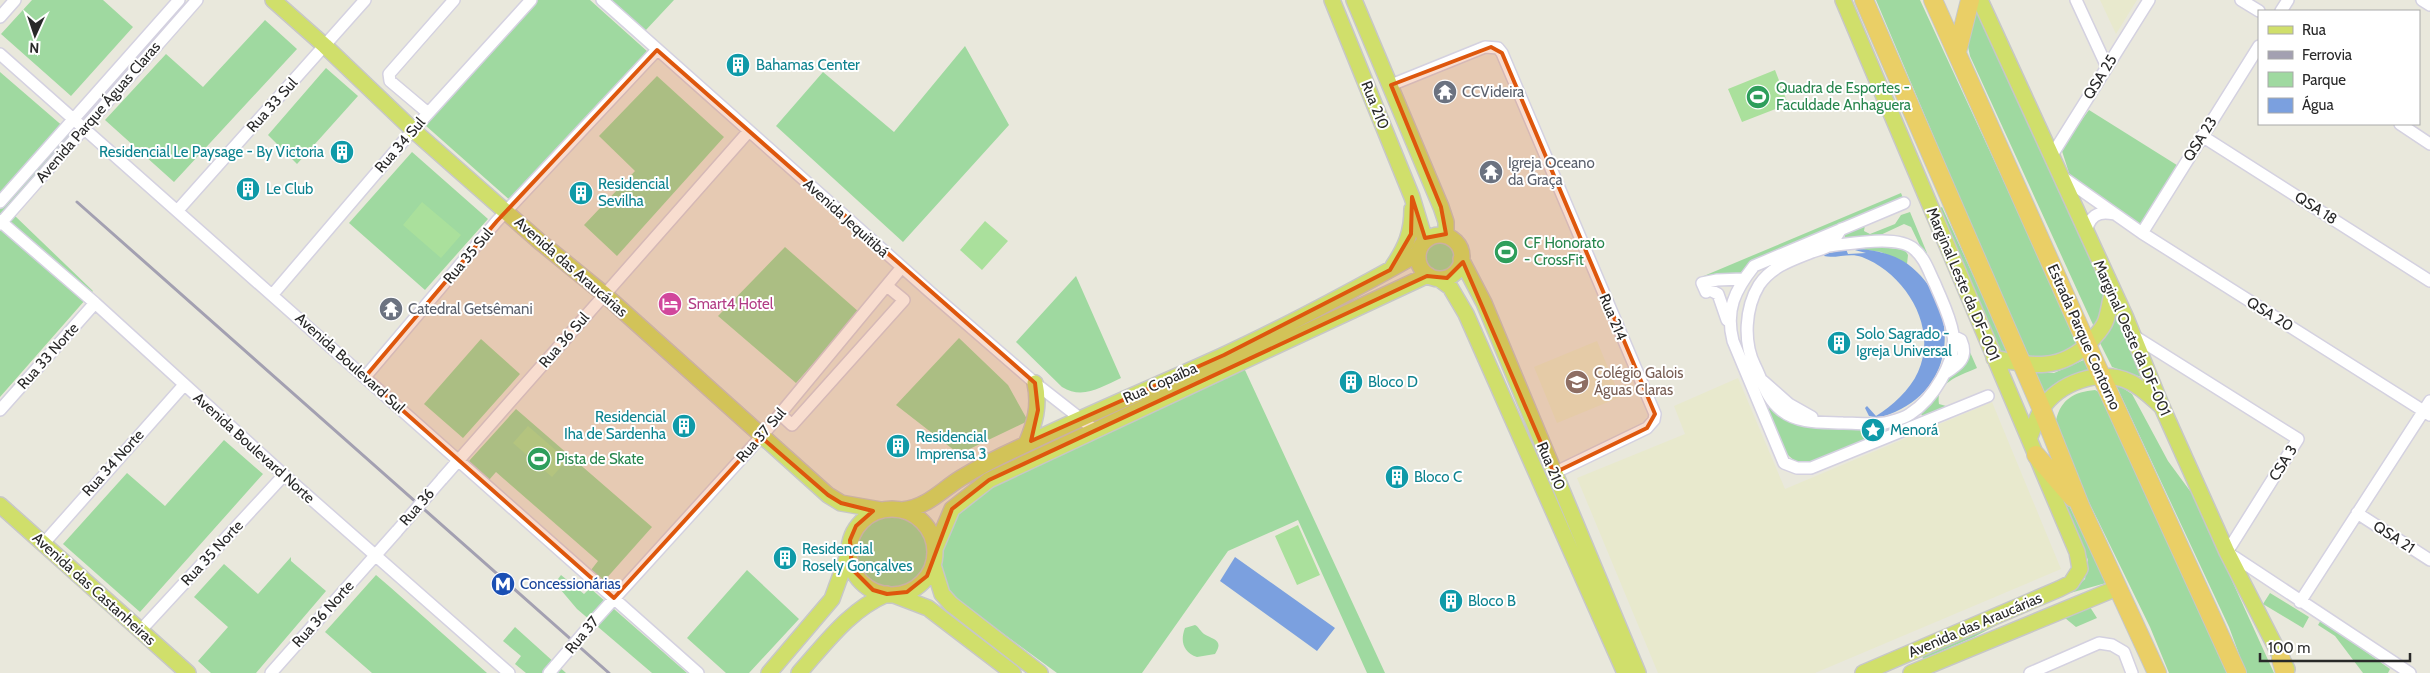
<svg xmlns="http://www.w3.org/2000/svg" width="2430" height="673" font-family="Cabin,sans-serif">
<rect width="100%" height="100%" fill="#e9e8dc"/>
<path fill="#e8e9cd" d="M2100 0H2137L2116 34Z
M1597 341 1620 397 1557 423 1534 367Z
M1738 378 1785 489 1992 402 2061 569 1815 673H1658L1577 478 1685 434 1674 406Z"/>
<path fill="#9fd9a0" d="M32 0H103L133 27 71 96 1 34Z
M537 0H590L648 52 513 203 425 125Z
M609 0H674L645 31Z
M1876 0H1920L2077 340 2079 346 2052 362 2027 357Z
M1976 6 2109 294 2095 329 1970 56 1967 42Z
M265 20 297 49 174 182 105 120 166 54 203 87Z
M965 46 1009 125 903 242 776 126 823 72 894 132Z
M326 68 358 96 297 164 268 135Z
M0 72 80 141 14 215 93 291 0 397Z
M657 76 724 137 617 256 584 225 635 171 599 136Z
M2089 110 2180 167 2143 227 2071 179 2061 148Z
M412 152 488 219 425 290 349 223Z
M1901 193 1903 198 1757 260 1739 274 1701 283 1699 278Z
M1942 207 2008 352 2000 357 1938 209Z
M1910 212 1927 253 1924 254 1911 227 1904 224 1874 238 1850 241 1843 235V232L1865 225 1864 231 1870 234 1895 224 1901 215Z
M1423 257a16 16 0 1 1 32 0a16 16 0 1 1-32 0Z
M1864 245 1905 250 1908 255 1907 264 1881 252 1852 248Z
M785 247 859 312 796 383 718 316Z
M1076 276 1121 378C1101 387 1083 400 1062 387L1016 342Z
M2117 314 2147 379 2112 367 2099 341Z
M959 338 1008 385 1028 421 959 454 896 405Z
M481 339 520 374 463 438 424 404Z
M1966 343 1977 368C1962 375 1935 382 1939 404L1946 406 1923 416 1920 413Z
M2086 359 2091 368 2045 395 2034 372 2054 373Z
M1244 368 1385 673H1367L1298 520 1228 551 1142 673H1057L952 596C924 544 954 512 995 482Z
M2115 383 2132 394 2168 461 2193 495 2274 673H2246L2229 627Z
M1757 384 1791 419 1906 422 1907 424 1815 463 1796 462 1782 450Z
M2095 390 2101 393 2234 673H2169L2150 627 2087 498 2056 420C2061 399 2074 392 2095 390Z
M516 409 652 527 604 581 591 570 598 561 496 472 489 480 469 461Z
M224 440 263 474 140 612 63 544 127 473 165 506Z
M2067 501 2106 583 2070 593 2085 579 2088 560 2065 503Z
M852 551a39 39 0 1 1 78 0a39 39 0 1 1-78 0Z
M291 557V561L326 591 256 673H211L198 661 228 627 194 597 224 564 258 594Z
M747 570 799 619 749 673H726L687 638Z
M376 575 390 587 487 673H372L325 632Z
M561 575 584 594 590 588 687 673H652L577 609 555 583Z
M2270 593 2309 617 2303 628 2263 604Z
M2090 607 2097 618 2076 627 2065 618Z
M2016 615 1974 637 1923 659 1922 655Z
M2321 620 2390 669 2388 673H2363L2335 636 2318 625Z
M1195 625C1199 627 1200 631 1204 634 1214 640 1224 640 1215 654L1197 657C1183 652 1180 641 1185 628Z
M515 627 566 673H526L515 664 521 656 503 641Z"/>
<path fill="#aae09c" d="M1775 70 1788 104 1742 122 1728 89Z
M422 202 461 235 441 258 403 225Z
M985 221 1008 241 982 270 960 250Z
M528 426 567 460 552 477 513 443Z
M1298 525 1320 575 1297 585 1275 536Z"/>
<path fill="#7ba0df" d="M1846 249 1848 254 1866 253 1851 249C1868 249 1888 252 1903 261 1957 295 1961 379 1901 409 1891 414 1880 419 1869 416L1865 408 1867 406 1876 416C1892 406 1910 390 1918 372 1939 326 1904 273 1862 257 1850 252 1835 259 1824 256L1825 254Z
M1235 557 1335 628 1317 651 1220 581Z"/>
<g fill="none" stroke-linecap="round" stroke-linejoin="round">
<g stroke="#d4d1e0" stroke-width="14">
<path id="minor" d="M602 0 930 292 1035 383 1095 430
M2076 0 2107 67
M2241 0 2259 11
M2422 0 2430 5
M2281 11 2288 0
M0 17 15 0
M0 54 698 673
M1391 85 1485 47 1498 48 1502 53 1655 414 1654 420 1647 428 1554 473
M428 113 390 81 389 74 454 0
M2400 124 2430 144
M2202 136 2430 281
M2052 155 2149 0
M2061 176 2142 233 2430 415
M0 202 179 0
M1904 203 1754 266C1735 290 1725 310 1733 341L1784 463 1797 468H1811L1988 396
M178 210 365 0
M0 221 95 303 284 475 509 673
M0 224 197 0
M2086 233C2089 217 2097 210 2114 214
M2142 233 2259 46
M1829 246C1850 244 1898 234 1914 249 1925 258 1929 272 1935 284 1942 301 1950 316 1953 334 1957 362 1932 400 1910 414 1903 419 1892 421 1885 423 1872 425 1856 423 1843 423 1822 422 1798 424 1781 410 1766 398 1763 382 1755 366 1743 342 1745 308 1759 285 1772 266 1792 260 1812 252 1818 250 1826 248 1830 245 1834 241 1838 234 1841 229
M273 294 413 130 531 0
M1727 320 1718 294 1710 290 1706 292 1702 283 1717 280 1743 279
M2134 336 2298 439 2227 552 2410 673
M1944 374C1958 365 1969 358 1961 340L1953 336
M365 377 497 221 657 50
M1763 381 1789 404 1812 417
M0 410 95 303
M780 414 792 425 904 300 887 286
M442 479 749 131
M2357 513 2430 560
M44 543 184 385
M2300 602 2430 401
M592 623 761 437 902 267
M140 631 284 475
M271 673 397 531
M549 673 556 665
M2030 673 2099 643 2112 645 2124 652 2132 673"/>
</g>
<g stroke="#c7c7c7" stroke-width="18">
<path id="major" d="M273 0 325 46 413 130 539 241 604 294 828 495 841 503 881 510
M1332 0 1412 197 1425 240
M1354 0 1441 207 1446 222V236
M1843 0 2077 552 2080 569 2071 583 2059 589 1863 673
M1980 0 2126 318 2162 407 2227 552 2287 669
M1418 257a22 22 0 1 1 44 0a22 22 0 1 1-44 0Z
M1461 259 1484 303 1638 673
M1393 266C1406 247 1412 232 1412 209
M1439 279 1450 287 1466 314 1625 673
M1994 358C2032 366 2060 372 2090 342 2096 335 2103 329 2106 320 2109 311 2110 300 2113 290
M2029 439C2033 430 2036 419 2041 410 2059 382 2100 368 2130 382 2141 387 2152 398 2161 406
M1026 444C1035 423 1040 406 1035 383
M0 505 188 673
M849 552a43 43 0 1 1 86 0a43 43 0 1 1-86 0Z
M902 510C928 507 940 491 961 478 979 467 998 457 1018 448 1085 415 1154 387 1222 356 1289 325 1354 290 1418 254
M935 549 952 509 989 480 1428 275
M933 565 942 594 951 604 1040 673
M894 595 928 608 1013 673
M769 673 832 599 848 555
M799 673C826 643 849 610 887 594
M1911 673 2117 588"/>
</g>
<g stroke="#c7c7c7" stroke-width="20">
<path id="highway" d="M1864 0 2042 410 2081 508 2157 673
M1933 0 2094 360 2237 673
M1957 52 1970 0
M2036 455 2073 498
M2281 659 2285 673"/>
</g>
<use href="#minor" stroke="#fff" stroke-width="11"/>
<use href="#major" stroke="#d0df6b" stroke-width="15"/>
<use href="#highway" stroke="#eacf66" stroke-width="18"/>
<path stroke="#a3a0b1" stroke-width="3" d="M77 202 609 673"/>
<g stroke="#d4d1e0" stroke-width="14" stroke-linecap="butt">
<path id="minor-bridge" d="M397 531 442 479
M556 665 592 623"/>
</g>
<use href="#minor-bridge" stroke="#fff" stroke-width="11"/>
</g>
<path fill="#de570d" fill-opacity="0.2" stroke="#de570d" stroke-width="4" stroke-linejoin="round" d="M1491 47 1502 53 1655 414 1647 428 1554 473 1463 262 1447 278 1427 276 989 480 952 509 927 576 907 592 887 594 873 590 852 569 850 540 856 526 873 511 841 503 828 495 761 437 614 598 365 377 497 221 657 50 1035 383 1038 410 1031 441 1224 355 1390 270 1411 234 1412 197 1425 238 1446 234 1441 207 1391 85Z"/>
<defs>
<g id="building-disc" transform="scale(1.25)"><circle r="9.5" fill="#0f9aa8" stroke="#fff"/><path d="M-4-6H4V6H1V3H-1V6H-4ZM-2.5-4.3h1.7v1.8h-1.7ZM.8-4.3h1.7v1.8H.8ZM-2.5-1h1.7V.8h-1.7ZM.8-1h1.7V.8H.8Z" fill="#fff"/></g>
<g id="temple-disc" transform="scale(1.25)"><circle r="9.5" fill="#6b7280" stroke="#fff"/><path d="M0-6L5-2H3V0L6.5 2.5H4V6H1.5V3h-3V6H-4V2.5H-6.5L-3 0V-2H-5Z" fill="#fff"/></g>
<g id="stadium-disc" transform="scale(1.25)"><circle r="9.5" fill="#2e9e5b" stroke="#fff"/><path d="M0-5a6.5 5 0 1 0 0 10a6.5 5 0 1 0 0-10ZM-3.5-1.8h7v3.6h-7Z" fill="#fff"/></g>
<g id="hotel-disc" transform="scale(1.25)"><circle r="9.5" fill="#d1479c" stroke="#fff"/><path d="M-6-4.5h1.5V1H6V5H4.5V3h-9V5H-6ZM-4 0a1.8 1.8 0 1 1 3.6 0ZM.5 0V-2.5h3Q6-2.5 6 0Z" fill="#fff"/></g>
<g id="school-disc" transform="scale(1.25)"><circle r="9.5" fill="#8d6e63" stroke="#fff"/><path d="M0-5L7-2L0 1L-7-2ZM-4 1L0 2.5L4 1V4Q0 6-4 4Z" fill="#fff"/></g>
<g id="sight-disc" transform="scale(1.25)"><circle r="9.5" fill="#0f9aa8" stroke="#fff"/><path d="M0-6L1.8-2.2L6-1.7L2.9 1.2L3.7 5.4L0 3.3L-3.7 5.4L-2.9 1.2L-6-1.7L-1.8-2.2Z" fill="#fff"/></g>
<g id="metro-disc" transform="scale(1.25)"><circle r="9.5" fill="#1a4fb4" stroke="#fff"/><path d="M-5.5 5V-5H-3L0 0L3-5H5.5V5H3V-.5L0 4L-3-.5V5Z" fill="#fff"/></g>
</defs>
<g fill-rule="evenodd">
<use href="#building-disc" x="738" y="65"/>
<use href="#temple-disc" x="1445" y="92"/>
<use href="#stadium-disc" x="1758" y="97"/>
<use href="#building-disc" x="342" y="152"/>
<use href="#temple-disc" x="1491" y="172"/>
<use href="#building-disc" x="248" y="189"/>
<use href="#building-disc" x="581" y="193"/>
<use href="#stadium-disc" x="1506" y="252"/>
<use href="#hotel-disc" x="670" y="304"/>
<use href="#temple-disc" x="391" y="309"/>
<use href="#building-disc" x="1839" y="343"/>
<use href="#building-disc" x="1351" y="382"/>
<use href="#school-disc" x="1577" y="382"/>
<use href="#building-disc" x="684" y="426"/>
<use href="#sight-disc" x="1873" y="430"/>
<use href="#building-disc" x="898" y="446"/>
<use href="#stadium-disc" x="539" y="459"/>
<use href="#building-disc" x="1397" y="477"/>
<use href="#building-disc" x="785" y="558"/>
<use href="#metro-disc" x="503" y="584"/>
<use href="#building-disc" x="1451" y="601"/>
</g>
<g text-anchor="middle" dominant-baseline="central" stroke-width="4" stroke-linejoin="round" paint-order="stroke">
<g font-size="15" fill="#0d838f" stroke="#fff" text-anchor="start">
<text x="756" y="65">Bahamas Center</text>
<text x="324" y="152" text-anchor="end">Residencial Le Paysage - By Victoria</text>
<text x="598" y="184">Residencial<tspan x="598" dy="17">Sevilha</tspan></text>
<text x="266" y="189">Le Club</text>
<text x="1856" y="334">Solo Sagrado -<tspan x="1856" dy="17">Igreja Universal</tspan></text>
<text x="1368" y="382">Bloco D</text>
<text x="666" y="417" text-anchor="end">Residencial<tspan x="666" dy="17">Iha de Sardenha</tspan></text>
<text x="1890" y="430">Menorá</text>
<text x="916" y="437">Residencial<tspan x="916" dy="17">Imprensa 3</tspan></text>
<text x="1414" y="477">Bloco C</text>
<text x="802" y="549">Residencial<tspan x="802" dy="17">Rosely Gonçalves</tspan></text>
<text x="1468" y="601">Bloco B</text>
</g>
<g font-size="15" fill="#292929" stroke="#fff">
<text transform="translate(2100 77) rotate(-58)">QSA 25</text>
<text transform="translate(272 105) rotate(-48)">Rua 33 Sul</text>
<text transform="translate(1375 105) rotate(68)">Rua 210</text>
<text transform="translate(98 112) rotate(-49)">Avenida Parque Águas Claras</text>
<text transform="translate(2200 139) rotate(-58)">QSA 23</text>
<text transform="translate(400 145) rotate(-49)">Rua 34 Sul</text>
<text transform="translate(2316 208) rotate(33)">QSA 18</text>
<text transform="translate(846 218) rotate(42)">Avenida Jequitibá</text>
<text transform="translate(468 256) rotate(-50)">Rua 35 Sul</text>
<text transform="translate(571 267) rotate(41)">Avenida das Araucárias</text>
<text transform="translate(1963 284) rotate(67)">Marginal Leste da DF-001</text>
<text transform="translate(2270 314) rotate(32)">QSA 20</text>
<text transform="translate(1613 317) rotate(67)">Rua 214</text>
<text transform="translate(2084 337) rotate(66)">Estrada Parque Contorno</text>
<text transform="translate(2132 338) rotate(66)">Marginal Oeste da DF-001</text>
<text transform="translate(564 340) rotate(-49)">Rua 36 Sul</text>
<text transform="translate(48 356) rotate(-48)">Rua 33 Norte</text>
<text transform="translate(350 363) rotate(42)">Avenida Boulevard Sul</text>
<text transform="translate(1160 383) rotate(-24)">Rua Copaíba</text>
<text transform="translate(761 435) rotate(-49)">Rua 37 Sul</text>
<text transform="translate(254 448) rotate(42)">Avenida Boulevard Norte</text>
<text transform="translate(113 463) rotate(-48)">Rua 34 Norte</text>
<text transform="translate(2283 463) rotate(-58)">CSA 3</text>
<text transform="translate(1551 466) rotate(67)">Rua 210</text>
<text transform="translate(417 507) rotate(-49)">Rua 36</text>
<text transform="translate(2394 537) rotate(33)">QSA 21</text>
<text transform="translate(212 553) rotate(-47)">Rua 35 Norte</text>
<text transform="translate(94 589) rotate(42)">Avenida das Castanheiras</text>
<text transform="translate(323 614) rotate(-48)">Rua 36 Norte</text>
<text transform="translate(1975 625) rotate(-23)">Avenida das Araucárias</text>
<text transform="translate(582 635) rotate(-50)">Rua 37</text>
</g>
<g font-size="15" fill="#27864d" stroke="#fff" text-anchor="start">
<text x="1776" y="88">Quadra de Esportes -<tspan x="1776" dy="17">Faculdade Anhaguera</tspan></text>
<text x="1524" y="243">CF Honorato<tspan x="1524" dy="17">- CrossFit</tspan></text>
<text x="556" y="459">Pista de Skate</text>
</g>
<g font-size="15" fill="#5b616d" stroke="#fff" text-anchor="start">
<text x="1462" y="92">CCVideira</text>
<text x="1508" y="163">Igreja Oceano<tspan x="1508" dy="17">da Graça</tspan></text>
<text x="408" y="309">Catedral Getsêmani</text>
</g>
<g font-size="15" fill="#b23c85" stroke="#fff" text-anchor="start">
<text x="688" y="304">Smart4 Hotel</text>
</g>
<g font-size="15" fill="#785e54" stroke="#fff" text-anchor="start">
<text x="1594" y="373">Colégio Galois<tspan x="1594" dy="17">Águas Claras</tspan></text>
</g>
<g font-size="15" fill="#164399" stroke="#fff" text-anchor="start">
<text x="520" y="584">Concessionárias</text>
</g>
</g>
<rect x="2258" y="10" width="162" height="115" fill="#ffffff" stroke="#a9a9a9"/>
<rect x="2268" y="26" width="25" height="8" fill="#d0df6b" stroke="#a9a9a9"/>
<text x="2302" y="35" font-size="15" fill="#292929">Rua</text>
<rect x="2268" y="51" width="25" height="8" fill="#a3a0b1" stroke="#a9a9a9"/>
<text x="2302" y="60" font-size="15" fill="#292929">Ferrovia</text>
<rect x="2268" y="72" width="25" height="15" fill="#9fd9a0" stroke="#a9a9a9"/>
<text x="2302" y="85" font-size="15" fill="#292929">Parque</text>
<rect x="2268" y="98" width="25" height="15" fill="#7ba0df" stroke="#a9a9a9"/>
<text x="2302" y="110" font-size="15" fill="#292929">Água</text>
<g transform="translate(35 35) rotate(183)" stroke="#ffffff" stroke-width="4" paint-order="stroke">
<path d="M0-4L9 19L0 12L-9 19Z" fill="#292929"/>
<text y="-8" font-size="14" font-weight="bold" text-anchor="middle" fill="#292929">N</text>
</g>
<path d="M2260 653v8h150v-8" fill="none" stroke="#292929" stroke-width="2.5"/>
<text x="2268" y="653" font-size="15" fill="#292929" stroke="#ffffff" stroke-width="4" paint-order="stroke">100 m</text>
</svg>
